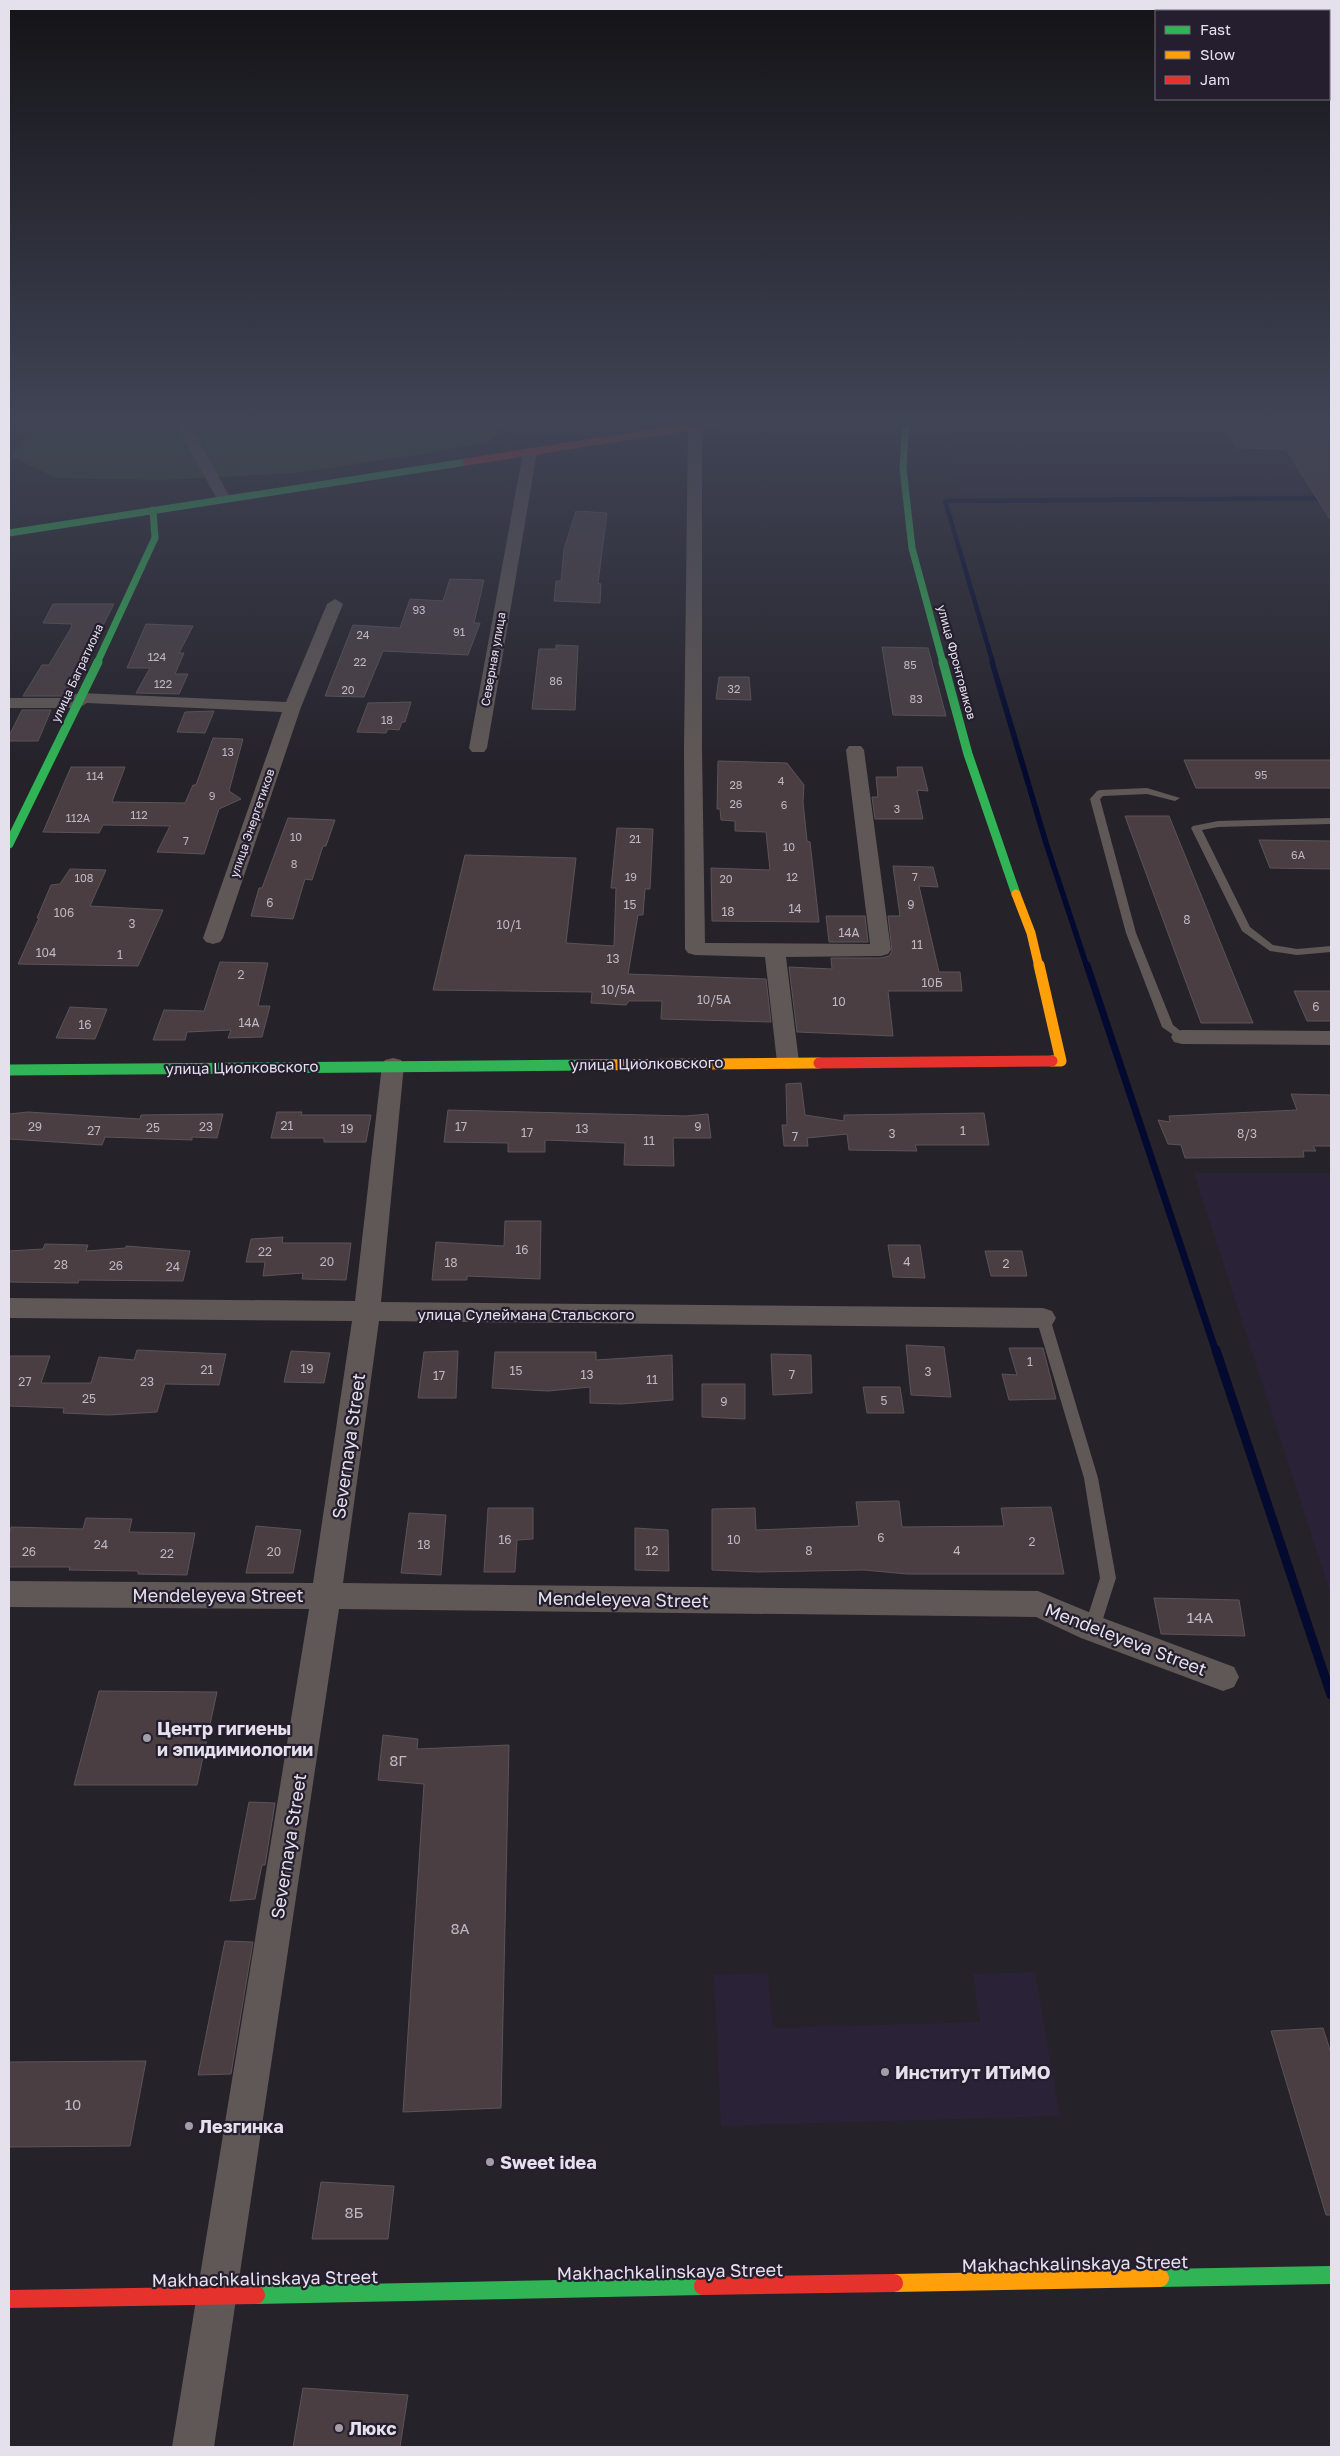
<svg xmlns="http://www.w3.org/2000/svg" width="1340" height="2456" font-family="'Golos Text',sans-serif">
<rect width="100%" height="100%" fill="#25222a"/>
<path fill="#2a2337" d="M939 422H1331V493L964 494Z
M1194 1173H1331V1595Z
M1035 1972 1060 2116 721 2126 714 1975 768 1973 773 2028 980 2022 973 1974Z"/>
<path fill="#38482b" d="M58 422H506L490 441 429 453 295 473 163 480 57 478 12 457 22 442Z"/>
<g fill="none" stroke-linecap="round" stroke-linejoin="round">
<path stroke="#03092f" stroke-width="4.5" d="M993 663 945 501 1331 498"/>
<path stroke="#03092f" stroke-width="5.5" d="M992 662 1046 843 1087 967"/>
<path stroke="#03092f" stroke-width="7" d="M1087 965 1216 1352"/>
<path stroke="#03092f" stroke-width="9" d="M1216 1350 1331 1695"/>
</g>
<path fill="#4a3e43" stroke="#5a5457" d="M1222 422H1331V521L1286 449 1237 448Z
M576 511 607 513 598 583 601 584 600 603 554 601 556 581H561L564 549Z
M450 579 484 580 474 623H480L468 655 383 651 364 697 325 696 353 625 400 628 410 599 443 601Z
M53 604H114L66 696H23L42 665H49L71 628 72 624 43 623Z
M146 624 193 626 179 653H184L175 674H188L179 694 136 693 150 668H127Z
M556 645 578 646 575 710 532 709 539 649H556Z
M882 647 928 648 946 716 893 715Z
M719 677H749L751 700 716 699Z
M411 702 405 722H402L399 730 388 729 386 733 357 732 368 703Z
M22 710H51L38 741H9V736Z
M214 711 205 733 177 732 185 712Z
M213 738 243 739 229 791 241 799 219 809 204 854 157 852 170 826 103 825 99 833 43 832 71 767H125L112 802 185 803 193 785H196Z
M1184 760H1331V788H1196Z
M718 761 787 763 804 785 803 802 807 841 810 842 819 922 712 921 711 868 770 870 766 832 735 831V821L721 820 720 809H717Z
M897 767H922L928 791 917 790 923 819H875L872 797H878L876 777H898Z
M1125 816H1169L1253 1023H1201Z
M288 818 335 820 326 846H323L312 880 305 879 293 919 251 916 259 888H262Z
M617 828 653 829 650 889H645L643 915H638L628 974 766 979 771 1022 661 1019 662 1001H629L626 1005 591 1003 592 992 433 990 465 855 576 858 566 943 614 946 616 888H611Z
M1259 840 1331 841V869L1270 868Z
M893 866 933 867 938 887 919 886 939 972H960L962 991H888L893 1036 797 1032 789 967 832 969 831 958H881L889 956 892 951 888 916H900Z
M70 869 106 870 90 906 163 910 138 966 18 964 39 918H37L51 885 60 884Z
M826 916H865L868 942H829Z
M220 962 268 963 258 1006H270L262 1037 228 1038 231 1030 187 1032 185 1040H153L164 1010 204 1011Z
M1294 991H1331V1021H1307Z
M70 1007 107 1009 95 1039 56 1038Z
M801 1083 805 1115 844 1121V1115L984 1113 989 1145H915L917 1151 849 1150 847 1134 807 1138 808 1146H784L782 1125H787L786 1084Z
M1291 1094 1331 1095V1146H1313L1316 1151H1303L1304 1157 1185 1158 1181 1145 1168 1144 1158 1120 1170 1122 1169 1116 1297 1110Z
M448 1110 686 1116 708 1114 711 1138H673L674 1166 624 1165 625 1143 545 1140V1152H508V1143L444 1142Z
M28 1112 140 1119 141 1115 223 1114 217 1138 192 1137V1140L105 1137 102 1145 9 1139V1114Z
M277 1112H302L301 1115H371L366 1142H324V1138H271Z
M505 1221H541L540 1279 467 1276V1280H432L436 1242 504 1246Z
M283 1237 282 1243H351L346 1280 302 1279 303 1273 263 1276 265 1262H246L251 1239Z
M45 1244 88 1245 86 1251 126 1248V1246L190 1251 183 1281 79 1280 78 1283 9 1282V1251L43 1249Z
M888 1245H920L925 1278 893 1277Z
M985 1251H1022L1027 1276H991Z
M906 1345 944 1347 951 1397 911 1395Z
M1009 1348H1043L1056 1399 1009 1400 1002 1374 1017 1375Z
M137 1350 226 1354 219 1385 165 1384 157 1412 109 1415 63 1413 64 1408 9 1406V1356H50L41 1383H91L99 1357 134 1360Z
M291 1351 330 1353 324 1383 284 1382Z
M458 1351 456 1398H418L424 1352Z
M495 1352H596V1360L672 1355 673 1400 621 1404 590 1403V1387L548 1391 492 1388Z
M771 1354 811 1355 812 1393 773 1395Z
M702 1384H745V1419L702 1417Z
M863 1387H900L904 1413H867Z
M899 1501 902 1527 1004 1526 1001 1508 1051 1507 1064 1574H907L864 1570 758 1572 712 1570V1509L755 1508 756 1530 859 1526 856 1502Z
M488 1508H533V1539L517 1540 515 1572H484Z
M409 1513 446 1515 441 1575 401 1573Z
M86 1518 132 1519 129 1532 195 1533 187 1575 138 1574V1571L69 1570 70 1567H9V1535L11 1527 83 1529Z
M256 1526 301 1530 293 1573H246Z
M635 1528 668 1530 669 1571 635 1570Z
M1154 1598 1239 1600 1245 1636 1161 1634Z
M99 1691 217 1692 197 1785H74Z
M383 1735 418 1739 417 1749 509 1745 501 2108 403 2112 424 1784 378 1780Z
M249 1802 275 1803 265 1865H262L255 1899 230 1901Z
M225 1941 253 1942 231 2074 198 2075Z
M1323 2028 1331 2053V2215H1326L1271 2031Z
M146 2061 130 2146 9 2147V2062Z
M321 2182 394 2186 388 2239H312Z
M303 2388 408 2395 400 2447H293Z"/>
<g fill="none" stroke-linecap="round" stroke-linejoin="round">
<path fill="#605856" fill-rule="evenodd" d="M1147 788 1180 798 1175 801 1147 794 1103 796 1100 799 1136 933 1173 1025 1188 1037 1182 1041 1162 1027 1126 933 1090 799 1097 791 1100 790Z
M1331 818V824L1218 827 1202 830 1250 927 1273 945 1297 949 1331 946V952L1297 955 1270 951 1242 931 1191 828 1193 826 1218 821Z
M1043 1313 1048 1314 1050 1318 1098 1478 1116 1578 1100 1628 1097 1633 1092 1635 1087 1633 1084 1628 1100 1578 1084 1478 1036 1318 1038 1314Z"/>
<path fill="#605856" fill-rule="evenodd" d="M175 422H188L231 499 229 502H219L217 499Z
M693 422 700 423 702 426V749L705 943 870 944 846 750 849 746H861L864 750 891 950 888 954 881 956 786 957 799 1062 796 1067 788 1069 780 1067 777 1062 765 957 695 955 688 953 685 949 684 749 688 426Z
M530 448 537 452 487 748 484 752H472L469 748 523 452Z
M335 599 343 604 301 707 223 938 220 942 213 944 206 942 203 938 282 712 87 703 79 708H9V698H73L75 694 81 693 286 702 327 604Z
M1182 1030 1331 1031V1045L1182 1044 1174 1042 1171 1037 1174 1032Z
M393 1058 401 1060 404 1065 381 1302 1043 1308 1052 1311 1056 1318 1052 1325 1043 1328 379 1321 343 1583 1038 1591 1103 1618 1234 1667 1239 1677 1234 1687 1223 1691 1081 1638 1036 1617 339 1609 214 2447H172L309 1609 9 1607V1581L313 1583 352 1321 9 1318V1298L355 1301 382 1065 385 1060Z"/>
<path stroke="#30b455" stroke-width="7" d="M906 422 903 468 912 548 943 663
M9 533 466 462
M97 663 155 538 153 510"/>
<path stroke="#30b455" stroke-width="9" d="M943 662 968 754 1016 894
M9 844 98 662"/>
<path stroke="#30b455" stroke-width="11" d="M9 1070 592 1065"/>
<path stroke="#30b455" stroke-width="18" d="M1160 2278 1331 2275
M256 2295 703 2286"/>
<path stroke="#ff9f0a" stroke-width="9" d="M1016 894 1031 933 1039 967"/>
<path stroke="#ff9f0a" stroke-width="11" d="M1039 965 1061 1061H1052
M592 1065 819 1063"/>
<path stroke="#ff9f0a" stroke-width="18" d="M894 2283 1160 2278"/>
<path stroke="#e5322d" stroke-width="7" d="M466 462 721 422"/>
<path stroke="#e5322d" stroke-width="11" d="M819 1063 1052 1061"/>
<path stroke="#e5322d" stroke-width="18" d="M703 2286 894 2283
M9 2299 256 2295"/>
</g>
<linearGradient id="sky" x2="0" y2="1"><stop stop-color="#141317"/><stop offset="0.55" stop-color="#404455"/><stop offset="1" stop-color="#404455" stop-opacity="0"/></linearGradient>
<rect width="1340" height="766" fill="url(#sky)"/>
<g fill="#a19ea8" stroke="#241e2e" stroke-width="2">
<circle cx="147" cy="1738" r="5"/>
<circle cx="885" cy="2072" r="5"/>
<circle cx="189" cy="2126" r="5"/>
<circle cx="490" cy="2162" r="5"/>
<circle cx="339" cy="2428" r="5"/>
</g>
<g text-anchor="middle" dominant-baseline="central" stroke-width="4.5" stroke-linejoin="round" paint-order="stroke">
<g font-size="11" fill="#beb8c2">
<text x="419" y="609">93</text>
<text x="459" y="631">91</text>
<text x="363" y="634">24</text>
<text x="157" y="656">124</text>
<text x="360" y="661">22</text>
<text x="910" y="664">85</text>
<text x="556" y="680">86</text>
<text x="163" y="683">122</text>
<text x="734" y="688">32</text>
<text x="348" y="689">20</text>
<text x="916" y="698">83</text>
<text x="387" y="719">18</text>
<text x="228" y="751">13</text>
<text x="1261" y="774">95</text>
<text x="95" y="775">114</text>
<text x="781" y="780">4</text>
<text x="736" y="784">28</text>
<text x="212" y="795">9</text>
<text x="736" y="803">26</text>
<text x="784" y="804">6</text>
<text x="897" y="808">3</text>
<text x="139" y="814">112</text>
<text x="78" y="817">112А</text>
<text x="296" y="836">10</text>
<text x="635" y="838">21</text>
<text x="186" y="840">7</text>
<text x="789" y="846">10</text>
<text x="1298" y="854">6А</text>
<text x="294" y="863">8</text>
<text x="631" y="876">19</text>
<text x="792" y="876">12</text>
<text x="915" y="876">7</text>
<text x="84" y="877">108</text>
<text x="726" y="878">20</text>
</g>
<g font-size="12" fill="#e4e1ec" stroke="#241e2e">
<text transform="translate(493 659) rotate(-80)">Северная улица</text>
<text transform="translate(957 662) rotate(75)">улица Фронтовиков</text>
<text transform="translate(77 673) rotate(-65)">улица Багратиона</text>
<text transform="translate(252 823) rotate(-71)">улица Энергетиков</text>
</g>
<g font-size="12" fill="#beb8c2">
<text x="270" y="902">6</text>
<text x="630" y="904">15</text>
<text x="911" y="904">9</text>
<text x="795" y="908">14</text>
<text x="728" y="911">18</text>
<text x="64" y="912">106</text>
<text x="1187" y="919">8</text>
<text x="132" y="923">3</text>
<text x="509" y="924">10/1</text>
<text x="849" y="932">14А</text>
<text x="917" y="944">11</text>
<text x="46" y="952">104</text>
<text x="120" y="954">1</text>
<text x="613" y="958">13</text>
<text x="241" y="974">2</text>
<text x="932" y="982">10Б</text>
<text x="618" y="989">10/5А</text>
<text x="714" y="999">10/5А</text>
<text x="839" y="1001">10</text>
<text x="1316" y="1006">6</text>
<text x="249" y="1022">14А</text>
<text x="85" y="1024">16</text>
<text x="287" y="1125">21</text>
<text x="35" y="1126">29</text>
<text x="206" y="1126">23</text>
<text x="461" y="1126">17</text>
<text x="698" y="1126">9</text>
<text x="153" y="1127">25</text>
<text x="347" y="1128">19</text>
<text x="582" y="1128">13</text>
<text x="94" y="1130">27</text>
<text x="963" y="1130">1</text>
<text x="527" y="1132">17</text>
<text x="892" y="1133">3</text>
<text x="1247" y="1133">8/3</text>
<text x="795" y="1136">7</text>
<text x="649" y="1140">11</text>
<text x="522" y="1249">16</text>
<text x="265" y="1251">22</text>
<text x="327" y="1261">20</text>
<text x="907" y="1261">4</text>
<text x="451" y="1262">18</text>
<text x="1006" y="1263">2</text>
<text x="61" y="1264">28</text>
<text x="116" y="1265">26</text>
<text x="173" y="1266">24</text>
<text x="1030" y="1361">1</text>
<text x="307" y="1368">19</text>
<text x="207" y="1369">21</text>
<text x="516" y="1370">15</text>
<text x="928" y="1371">3</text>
<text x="587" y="1374">13</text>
<text x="792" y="1374">7</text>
<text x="439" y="1375">17</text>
<text x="652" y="1379">11</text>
<text x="25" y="1381">27</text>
<text x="147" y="1381">23</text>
<text x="89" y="1398">25</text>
<text x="884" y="1400">5</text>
<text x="724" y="1401">9</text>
<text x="881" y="1537">6</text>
<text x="505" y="1539">16</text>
<text x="734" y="1539">10</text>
<text x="1032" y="1541">2</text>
<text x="101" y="1544">24</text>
<text x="424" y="1544">18</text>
<text x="652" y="1550">12</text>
<text x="809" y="1550">8</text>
<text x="957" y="1550">4</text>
<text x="29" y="1551">26</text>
<text x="274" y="1551">20</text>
<text x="167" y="1553">22</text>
</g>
<g font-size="15" fill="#e4e1ec" stroke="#241e2e">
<text transform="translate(647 1063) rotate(-1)">улица Циолковского</text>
<text transform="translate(242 1067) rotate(-1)">улица Циолковского</text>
<text x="526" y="1314">улица Сулеймана Стальского</text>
</g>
<g font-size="15" fill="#beb8c2">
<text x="1200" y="1617">14А</text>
<text x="398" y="1760">8Г</text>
<text x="460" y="1928">8А</text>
<text x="73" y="2104">10</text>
<text x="354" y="2212">8Б</text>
</g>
<g font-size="18" fill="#e4e1ec" stroke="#241e2e">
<text transform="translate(348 1446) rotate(-82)">Severnaya Street</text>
<text x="218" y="1595">Mendeleyeva Street</text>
<text transform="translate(623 1599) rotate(1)">Mendeleyeva Street</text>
<text transform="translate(1126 1639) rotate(21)">Mendeleyeva Street</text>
<text transform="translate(288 1846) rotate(-81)">Severnaya Street</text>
<text transform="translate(1075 2263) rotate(-1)">Makhachkalinskaya Street</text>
<text transform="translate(670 2271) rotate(-1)">Makhachkalinskaya Street</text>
<text transform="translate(265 2278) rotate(-1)">Makhachkalinskaya Street</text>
</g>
<g font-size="18" font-weight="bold" fill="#e4e1ec" stroke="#241e2e" text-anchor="start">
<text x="157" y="1728">Центр гигиены<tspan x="157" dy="21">и эпидимиологии</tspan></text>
<text x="895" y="2072">Институт ИТиМО</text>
<text x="199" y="2126">Лезгинка</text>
<text x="500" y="2162">Sweet idea</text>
<text x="349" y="2428">Люкс</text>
</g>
</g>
<rect width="1340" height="2456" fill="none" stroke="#e4e1ec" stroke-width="20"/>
<rect x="1155" y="10" width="175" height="90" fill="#241e2e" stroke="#716c7a"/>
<rect x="1165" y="26" width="25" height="8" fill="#30b455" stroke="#716c7a"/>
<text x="1200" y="35" font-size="15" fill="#e4e1ec">Fast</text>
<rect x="1165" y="51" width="25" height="8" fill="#ff9f0a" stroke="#716c7a"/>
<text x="1200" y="60" font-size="15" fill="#e4e1ec">Slow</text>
<rect x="1165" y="76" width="25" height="8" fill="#e5322d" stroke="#716c7a"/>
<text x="1200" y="85" font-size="15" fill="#e4e1ec">Jam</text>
</svg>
